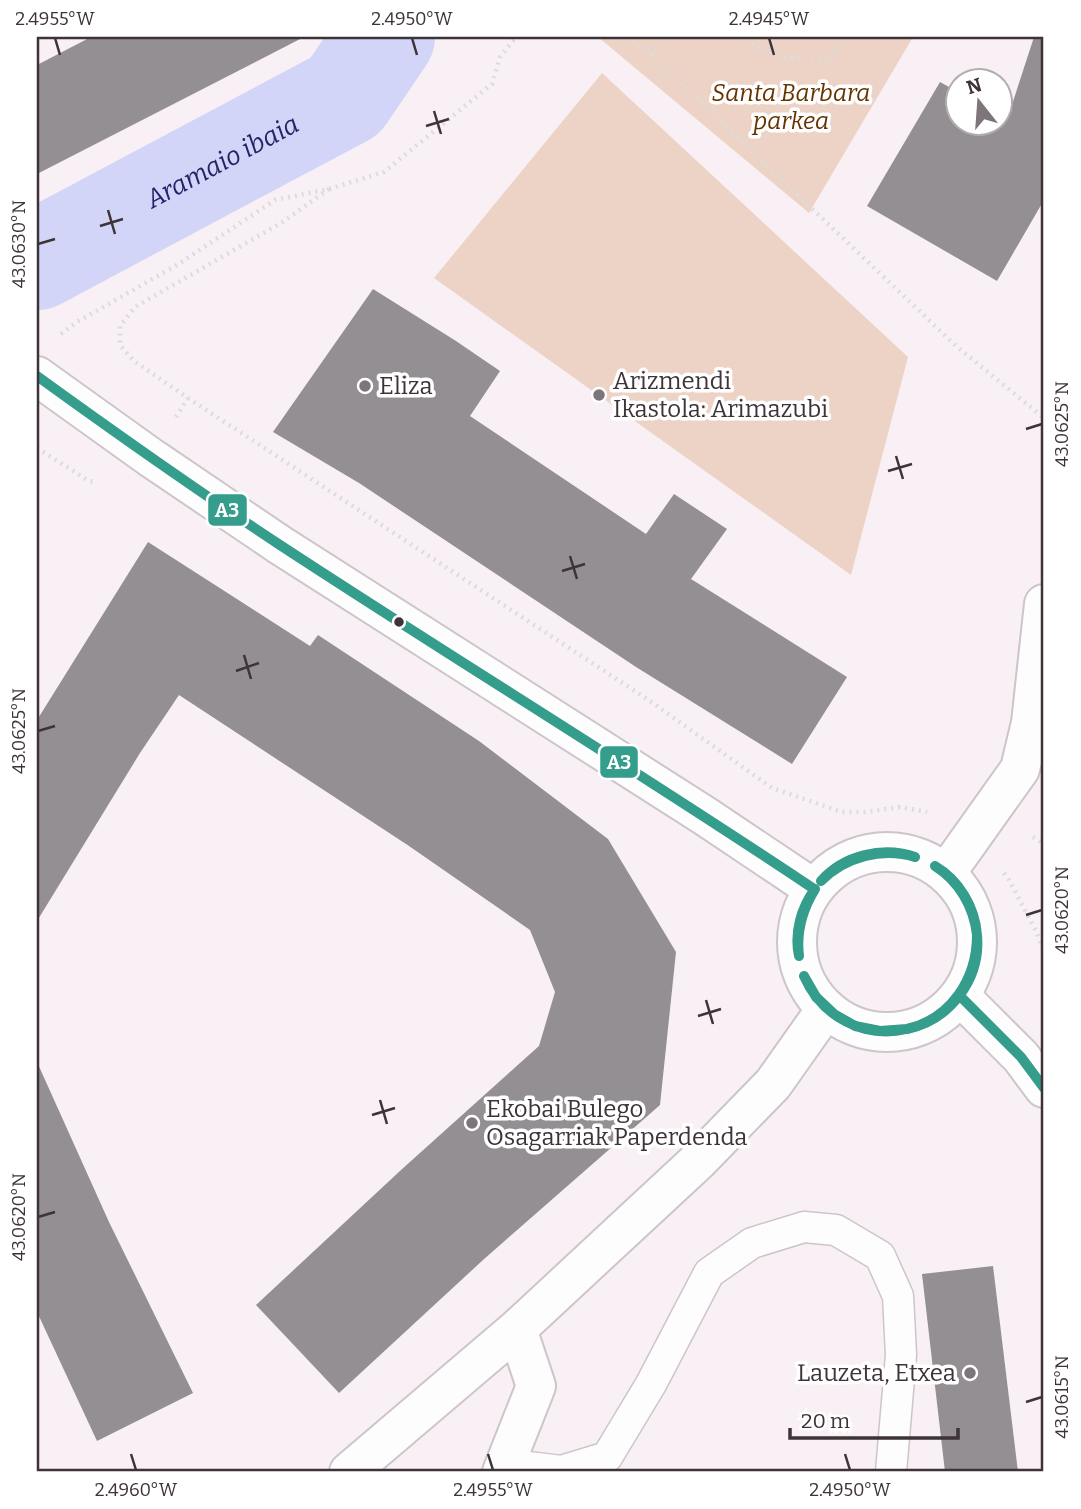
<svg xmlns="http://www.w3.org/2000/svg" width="1081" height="1509" font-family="Bitter,serif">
<rect width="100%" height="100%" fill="#f8f0f4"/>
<path fill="#ecd3c6" d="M598 37H913L809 213Z
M602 73 908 357 851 575 434 278Z"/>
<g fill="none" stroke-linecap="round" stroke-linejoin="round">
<path stroke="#d2d5f8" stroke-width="100" id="s1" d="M37 260 345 96 385 37"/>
</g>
<path fill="#948f93" d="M91 37H304L37 174V65Z
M1034 37H1044V200L997 281 867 206 940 82 958 92V122H1000V116L1007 120Z
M373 289 456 341 500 371 470 416 646 534 674 494 727 529 691 579 847 677 792 764 636 667 359 483 273 432Z
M148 542 310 646 318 635 479 741 608 839 676 952 660 1105 483 1260 339 1393 256 1305 401 1170 539 1046 555 992 530 930 409 846 179 695 140 753 37 921V720Z
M37 1062 109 1222 193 1393 97 1441 37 1312Z
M993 1266 1018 1472H945L922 1274Z"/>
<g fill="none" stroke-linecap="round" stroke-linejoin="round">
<g stroke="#cdc5c9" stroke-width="33">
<path id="lane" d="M506 1464 561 1471 607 1457 651 1384 709 1273 752 1243 804 1227 836 1230 880 1256 898 1296 901 1355 891 1472"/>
</g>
<g stroke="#cdc5c9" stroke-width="42">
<path id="street" d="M37 376 150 457 280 545 705 816 814 889
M797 942a90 90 0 1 1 180 0a90 90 0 1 1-180 0Z
M946 873 1020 769 1031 723 1044 604
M349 1472 517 1329 699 1160 773 1084 826 1009
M502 1472 536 1386 517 1329"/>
</g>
<g stroke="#cdc5c9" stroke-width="42">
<path id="secondary" d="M960 996 1021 1057 1044 1088"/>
</g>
<path stroke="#dddbdb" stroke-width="4.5" stroke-dasharray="2 5" stroke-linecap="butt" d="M628 37 651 55 956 346 1044 418
M740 37 780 58 831 59 839 37
M651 55 658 37
M329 189 281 223 135 307 120 326V345L134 361 188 398 650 701 772 788 842 812H865L900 807 927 812
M61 334 77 322 177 265 275 200 329 189 384 172 492 84 500 57 516 37
M176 417 188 398
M37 448 89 481 96 482
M1033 837 1041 842 1044 840
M1004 873 1009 880 1036 931 1044 952"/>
<use href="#lane" stroke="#fefdfd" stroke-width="30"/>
<use href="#street" stroke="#fefdfd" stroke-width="38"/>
<use href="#secondary" stroke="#fefdfd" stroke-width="38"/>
<g stroke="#fff" stroke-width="16">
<path id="bus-1" d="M37 376C117 434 198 491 280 545 457 661 638 771 814 889
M935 866C959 880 975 907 977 935
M935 866C959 881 974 907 977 935
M821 881C844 855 883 846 915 857
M821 881C845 857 882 847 915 857
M799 956C794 933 801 908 815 889
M799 956C796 931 802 910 815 889
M804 976 816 997 834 1014 855 1026 880 1031 907 1029
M804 976C822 1017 864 1039 907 1029
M960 996 1021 1057 1044 1088
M907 1029C951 1019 977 979 977 935
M907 1029C950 1020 981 979 977 935"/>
</g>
<use href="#bus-1" stroke="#349d8b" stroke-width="10"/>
</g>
<path fill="none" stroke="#3d3338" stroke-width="2.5" d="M55 38 60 55M412 38 417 55M769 38 774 55M434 111 441 134M426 126 449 119M108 210 115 234M100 226 123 219M38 244 55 239M1026 429 1042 424M896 456 903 479M888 471 912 464M570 556 577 579M562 571 585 564M244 655 251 679M236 671 259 663M38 731 55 726M1026 915 1042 910M706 1000 713 1024M698 1016 721 1009M380 1100 387 1124M372 1115 395 1108M38 1217 55 1212M1026 1402 1042 1397M131 1454 136 1470M488 1454 493 1470M845 1454 850 1470"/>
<g fill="#7e757a" stroke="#fff" stroke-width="2.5">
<circle cx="365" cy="386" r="7"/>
<circle cx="599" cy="395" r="7"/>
<circle cx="472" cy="1123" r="7"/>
<circle cx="970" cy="1373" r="7"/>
</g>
<circle fill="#3d3338" stroke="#fff" stroke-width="2.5" cx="399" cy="622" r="6"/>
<g text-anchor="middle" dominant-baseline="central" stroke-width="7" stroke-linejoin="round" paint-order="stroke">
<g font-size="24" font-style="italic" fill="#630" stroke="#fff">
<text x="791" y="93">Santa Barbara<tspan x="791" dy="28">parkea</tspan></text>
</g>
<g font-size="24" fill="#3d3338" stroke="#fff" text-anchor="start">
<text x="613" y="381">Arizmendi<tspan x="613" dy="28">Ikastola: Arimazubi</tspan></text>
<text x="379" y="386">Eliza</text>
<text x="486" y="1109">Ekobai Bulego<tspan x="486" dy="28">Osagarriak Paperdenda</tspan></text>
<text x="956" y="1373" text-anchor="end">Lauzeta, Etxea</text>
</g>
<g font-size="26" font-style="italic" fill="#242367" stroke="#fff">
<text stroke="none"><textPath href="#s1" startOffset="210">Aramaio ibaia</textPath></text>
</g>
</g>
<g stroke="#fff" stroke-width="2.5">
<rect x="207" y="493" width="41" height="34" rx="7" fill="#349d8b"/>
<rect x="599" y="745" width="40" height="34" rx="7" fill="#349d8b"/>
</g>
<g font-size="19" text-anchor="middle" font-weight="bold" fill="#fff">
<text x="227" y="517">A3</text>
<text x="619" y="769">A3</text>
</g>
<rect width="1081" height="1509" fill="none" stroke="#ffffff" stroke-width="77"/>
<g transform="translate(979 102) rotate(343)"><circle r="33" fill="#ffffff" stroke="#b1adaf" stroke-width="2"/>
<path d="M0-5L12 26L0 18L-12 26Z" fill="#7e757a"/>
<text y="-10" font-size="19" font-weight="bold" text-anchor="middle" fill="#3d3338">N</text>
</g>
<path d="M790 1428v10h168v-10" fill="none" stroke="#3d3338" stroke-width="3.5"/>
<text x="801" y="1428" font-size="21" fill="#3d3338" stroke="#ffffff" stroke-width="5" paint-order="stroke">20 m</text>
<rect x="38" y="38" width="1004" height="1432" fill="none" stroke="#3d3338" stroke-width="2.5"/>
<g font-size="18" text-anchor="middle" fill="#3d3338">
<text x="55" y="25">2.4955°W</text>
<text x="412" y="25">2.4950°W</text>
<text x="769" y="25">2.4945°W</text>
<text transform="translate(19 244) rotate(-90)" y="6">43.0630°N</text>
<text transform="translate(1062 424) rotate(-90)" y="6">43.0625°N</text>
<text transform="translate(19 731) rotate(-90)" y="6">43.0625°N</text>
<text transform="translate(1062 910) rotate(-90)" y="6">43.0620°N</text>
<text transform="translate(19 1217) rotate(-90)" y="6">43.0620°N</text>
<text transform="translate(1062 1397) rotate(-90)" y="6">43.0615°N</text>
<text x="136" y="1496">2.4960°W</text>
<text x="493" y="1496">2.4955°W</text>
<text x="850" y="1496">2.4950°W</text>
</g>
</svg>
